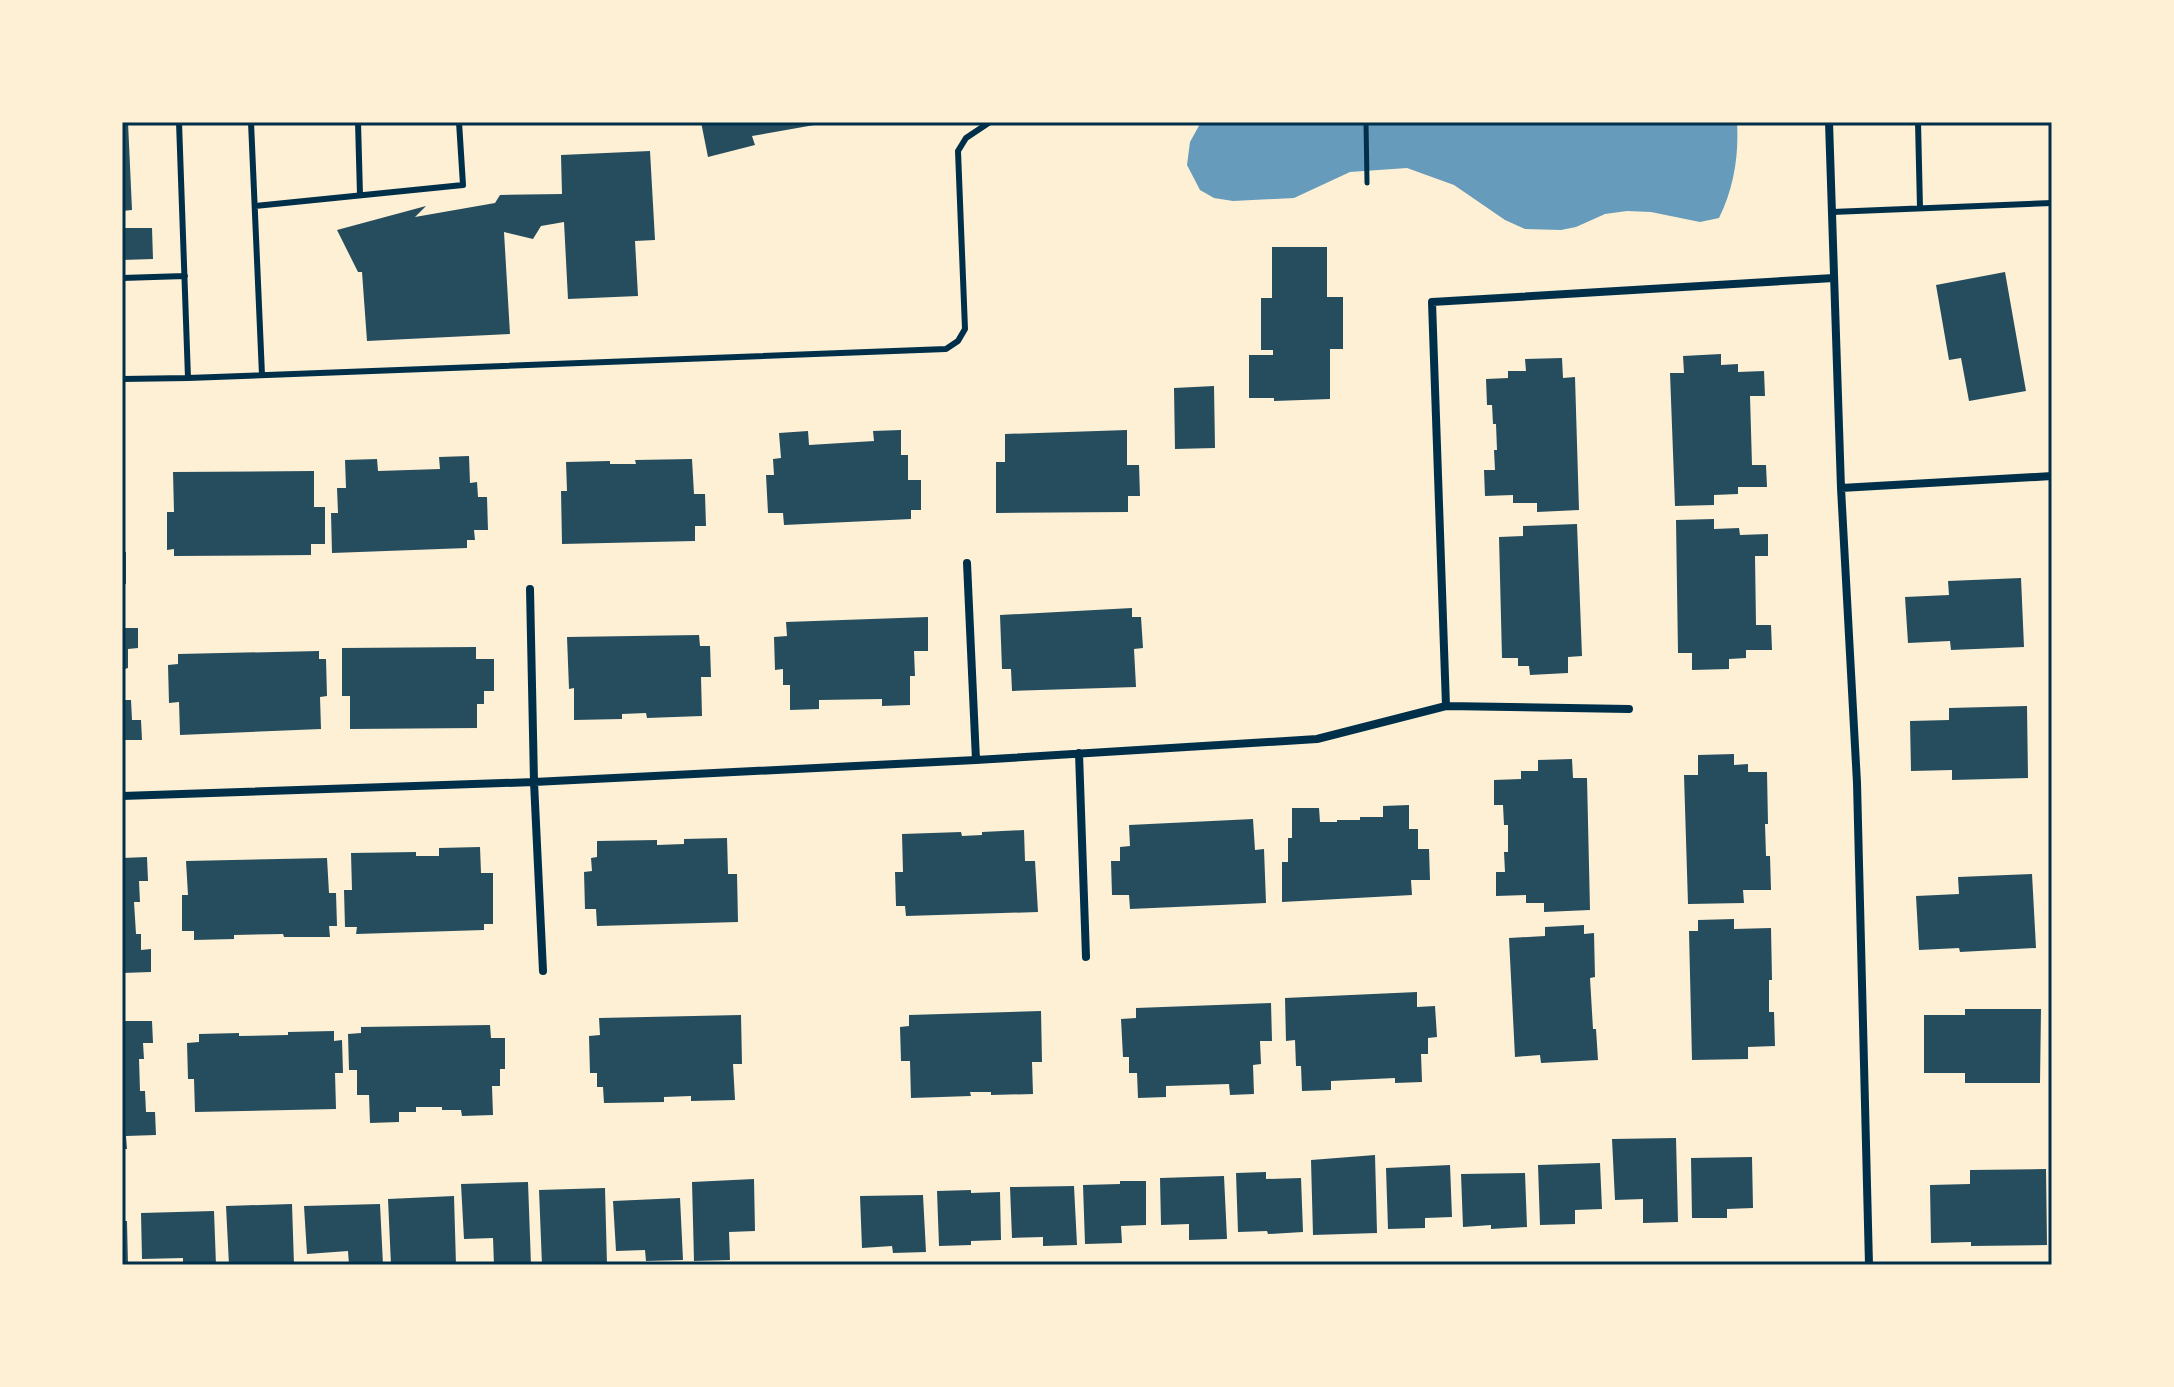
<svg xmlns="http://www.w3.org/2000/svg" width="2174" height="1387" font-family="'Fira Sans',sans-serif">
<rect width="100%" height="100%" fill="#fdf0d5"/>
<path fill="#669bbc" d="M1201 122H1737C1739 155 1734 188 1719 218L1700 222 1651 212 1627 211 1605 214 1576 227 1561 230 1525 229 1505 220 1454 185 1407 168 1350 172 1294 198 1233 201 1214 198 1200 190 1187 165 1190 142Z"/>
<path fill="#264d5e" d="M122 122H128L132 210 122 211Z
M701 122H820V124L752 136 755 145 708 157Z
M650 151 655 240 635 241 638 296 568 299 564 222 541 226 533 239 504 232 510 334 367 341 362 272H358L337 230 426 206 415 217 495 203 500 195 562 194 561 155Z
M122 228H152L153 259 122 260Z
M1272 247H1327V297H1343V349H1330V399L1274 401V398H1249V355H1273V350H1261V298H1272Z
M2005 272 2026 391 1969 401 1961 358 1949 360 1936 285Z
M1721 354V365L1738 364V372L1764 371 1765 396H1750L1752 465H1766L1767 487H1738V494L1714 495V505L1675 506 1670 373H1684L1683 356Z
M1562 358 1563 378 1575 377 1579 510 1537 512V503H1513V495L1485 496 1484 470H1495L1494 450H1497L1496 424H1493L1492 405H1487L1486 379 1508 378V371H1526L1525 359Z
M1214 386 1215 448 1175 449 1174 388Z
M901 430V455H908V480H921V510H911V519L784 525 783 513H768L766 475H774L773 459 781 458 779 433 808 431 809 445 874 441 873 431Z
M1127 430V465H1139L1140 496H1128V512L996 513V462H1005V434Z
M469 456 470 483 477 482 478 497H487L488 530H474L475 540H467V548L332 553 331 513H338L337 488H346L345 460 377 459 378 471 440 469 439 457Z
M692 459 694 494H705L706 526H695V541L562 544 561 491H567L566 462 610 461V464H636L635 460Z
M314 471V507H325V544H311V555L174 556V549L167 550V512H174L173 472Z
M1714 519V529L1739 528 1740 535 1768 534V556H1755L1756 625H1771L1772 650H1746V658L1729 659V669L1692 670V653H1678L1676 520Z
M1577 524 1582 656 1568 657V673L1530 675 1529 666H1518V658H1502L1499 537 1523 536V526Z
M122 552H126V584H122Z
M2021 578 2024 647 1951 650 1950 641 1908 643 1905 597 1949 595 1948 581Z
M1132 608V617H1141L1143 648 1134 649 1136 687 1012 691 1011 669H1002L1000 615Z
M928 617V651H914L915 676H910V705L882 706V699L819 700V709L790 710V685H783V669L775 670 774 637 787 636 786 622Z
M122 628H138V648L128 649V668L125 669V700H131L132 720H141L142 740H122Z
M699 635 700 646H710L711 677H701L702 716 647 718 646 713 622 714V719L574 720V688L569 689 567 637Z
M476 647V659H494V691H484V704H477V728L350 729V696H342V648Z
M319 651V659H326L327 696 320 697 321 729 180 735 179 702 169 703 168 665 178 664V654Z
M2027 706 2028 778 1952 780V770L1911 771 1910 721 1949 720V708Z
M1734 754V765L1748 764V772H1767L1768 824H1765L1766 856H1770L1771 890H1743L1744 903 1688 904 1684 775H1698V755Z
M1572 759 1573 778H1587L1590 910 1544 912V903H1526V895L1496 896V872H1505L1504 852H1508V825H1504L1503 805H1494V780L1521 779V771H1538V760Z
M1409 805V829H1418V849H1429L1430 880H1411L1412 895 1282 902V862H1288V838H1292V808H1319L1320 822H1337V820H1360V817H1383V806Z
M1253 819 1255 850 1264 849 1266 903 1130 909 1129 895H1112L1111 861H1120V847L1130 846 1129 825Z
M1024 830 1025 861H1035L1038 912 906 916 905 906H896L895 872H903L902 834 961 832 962 836 982 835V832Z
M727 838 728 874H737L738 922 597 926 596 909H585L584 872 592 871 591 858 597 857V841L657 840V845L684 844V839Z
M480 847 481 873H493V924H484V930L356 934 357 927H345L344 890H352L351 853 416 852V856H439V848Z
M147 857 148 881H139L140 902H134L136 934H141V950L151 949V972L122 973V858Z
M327 858 329 893H336L337 926H329L330 937H284L283 934 234 935V939L194 940V931H182V895H188L186 861Z
M2032 874 2036 948 1960 952 1959 948 1919 950 1916 896 1959 894 1958 877Z
M1734 919V929L1771 928 1772 980H1769V1012H1774L1775 1046 1748 1047V1059L1692 1060 1689 931H1698V920Z
M1584 925V934L1594 933 1595 977 1590 978 1593 1029H1596L1598 1060 1541 1063 1540 1055 1515 1057 1509 938 1545 936V927Z
M1417 992V1007L1435 1006 1437 1037 1428 1038V1054H1421L1422 1082 1395 1083V1078L1331 1081V1090L1302 1091 1301 1066H1296L1295 1040 1286 1041 1285 998Z
M1271 1003 1272 1041H1260L1261 1064 1253 1065 1254 1094 1230 1095 1229 1084 1166 1086V1097L1138 1098 1137 1073H1129V1057H1123L1121 1019 1136 1018V1008Z
M1965 1009H2041L2040 1083H1965V1073H1924V1015H1965Z
M1041 1011 1042 1062H1032L1033 1094 991 1095V1092H970L971 1096 911 1098 910 1061H901L900 1027 909 1026V1015Z
M741 1015 742 1064H733L735 1100 691 1101V1096L664 1097V1102L604 1103 603 1087H597V1073H590L589 1036 600 1035 599 1018Z
M122 1021H152L153 1043H143L144 1059H139L140 1091H145L146 1112H155L156 1135 126 1136 127 1149H122Z
M490 1025 491 1038H505V1069H500V1086H492L493 1115 462 1116 461 1110H442V1107H416V1112H399V1122L370 1123 369 1095H357V1070H349L348 1034 361 1033V1027Z
M334 1031V1041L342 1040 343 1073H335L336 1109 195 1112 194 1079H188L187 1043 199 1042V1034L239 1033V1036L288 1035V1032Z
M1676 1138 1678 1222 1643 1223V1199L1615 1200 1612 1139Z
M1375 1155 1377 1233 1313 1235 1311 1160Z
M1752 1157 1753 1208 1727 1209V1218H1692L1691 1158Z
M1600 1163 1602 1209 1575 1210V1224L1540 1225 1538 1165Z
M1450 1165 1452 1217 1425 1218V1228L1388 1229 1386 1168Z
M2046 1169 2047 1245 1971 1246V1242L1931 1243 1930 1185 1970 1184V1170Z
M1266 1172V1179L1301 1178 1303 1232 1268 1234 1267 1231 1238 1232 1236 1173Z
M1525 1173 1527 1227 1491 1229V1225L1463 1227 1461 1174Z
M1224 1176 1227 1239 1189 1240V1224L1161 1225 1160 1178Z
M754 1179 755 1231 729 1232 730 1260 694 1261 692 1182Z
M1120 1181H1146V1225L1121 1226 1122 1243 1085 1244 1083 1185 1120 1184Z
M528 1182 531 1265H494L493 1238 464 1239 461 1184Z
M1074 1186 1077 1245 1043 1246V1237L1012 1238 1010 1187Z
M605 1188 607 1265H542L539 1190Z
M971 1190V1193L1000 1192 1001 1240 971 1241V1245L939 1246 937 1191Z
M923 1195 926 1252 893 1253 892 1246 862 1248 860 1196Z
M454 1196 456 1265H391L388 1199Z
M680 1198 683 1260 646 1261 645 1250 616 1251 613 1201Z
M292 1204 294 1265H229L226 1206Z
M380 1204 383 1265H349L348 1251 307 1254 304 1206Z
M214 1211 216 1265H183V1258L142 1259 141 1213Z
M122 1221H127L128 1265H122Z"/>
<g fill="none" stroke-linecap="round" stroke-linejoin="round">
<path stroke="#003049" stroke-width="5" d="M1366 122 1367 183"/>
<path stroke="#003049" stroke-width="6" d="M251 122 262 375
M358 122 360 195
M1918 122 1920 208
M255 206 463 185 459 122
M1832 212 2052 203
M122 278 185 276
M188 378 946 349 958 341 965 329 958 151 966 138 990 122
M122 379 188 378 179 122"/>
<path stroke="#003049" stroke-width="8" d="M1829 122 1841 488 1857 783 1869 1265
M1841 488 2052 476
M967 563 976 760
M530 589 534 782 543 971
M1446 706 1629 709
M1079 753 1086 957
M122 796 534 782 976 760 1317 739 1446 706 1432 302 1834 278"/>
</g>
<rect width="2174" height="1387" fill="none" stroke="#fdf0d5" stroke-width="248"/>
<rect x="124" y="124" width="1926" height="1139" fill="none" stroke="#003049" stroke-width="3"/>
</svg>
